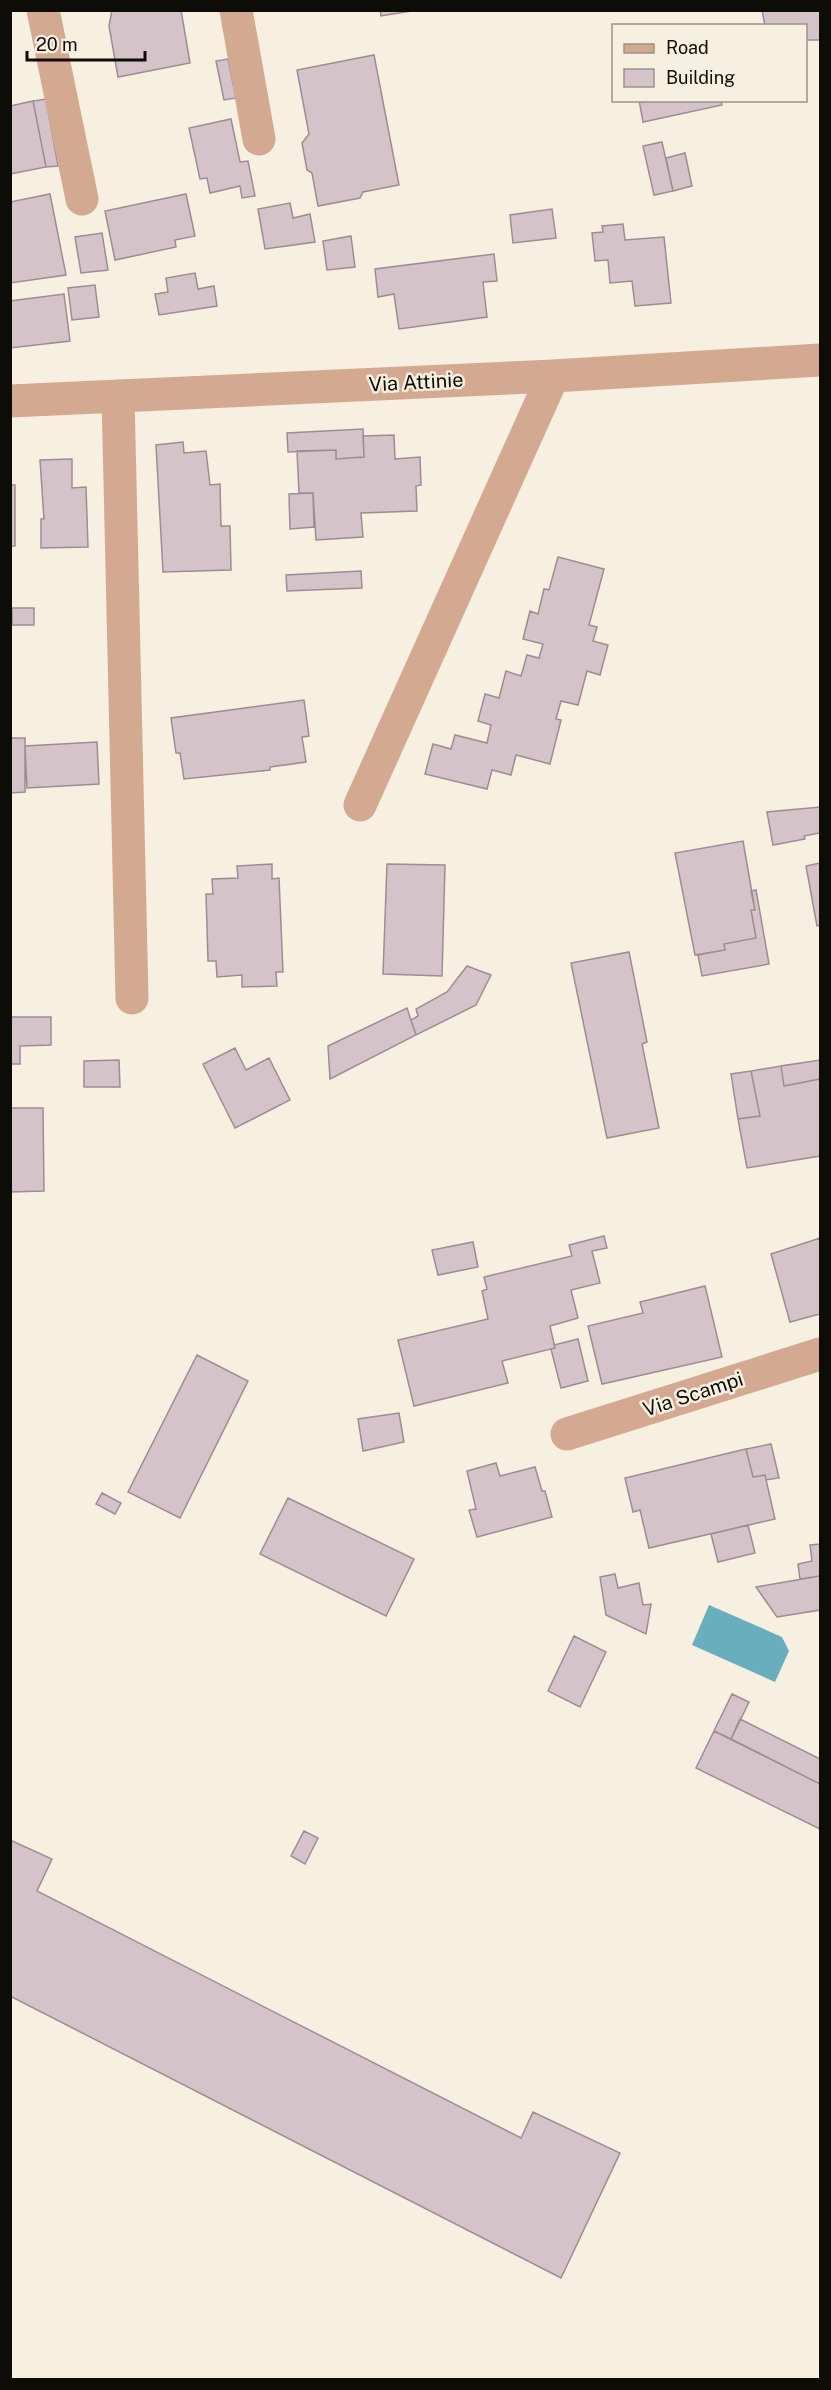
<svg xmlns="http://www.w3.org/2000/svg" width="831" height="2390" font-family="'Public Sans',sans-serif">
<rect width="100%" height="100%" fill="#f7efe0"/>
<path fill="#68aebc" d="M709 1605 782 1637 789 1651 775 1682 692 1645Z"/>
<path fill="#d5c3ca" stroke="#9d8d93" stroke-width="1.5" d="M112 10H181L190 63 118 77 109 26Z
M380 10H411V11L381 16Z
M762 10H820V40H806V26H765Z
M374 55 399 185 363 192 360 198 318 206 312 173 307 170 302 143 309 134 297 70Z
M228 59 236 98 224 100 216 61Z
M46 99 58 166 46 167 33 101Z
M639 100H721L722 105 643 122Z
M33 101 46 167 10 174V106Z
M231 119 240 162 248 161 255 196 242 198 240 186 210 193 207 178 200 179 189 128Z
M662 142 673 191 654 195 643 146Z
M685 153 692 186 673 191 666 158Z
M50 194 66 275 10 283V202Z
M186 194 195 236 175 240 176 247 115 260 105 211Z
M290 203 293 218 310 214 315 242 265 249 258 209Z
M552 209 556 238 513 243 510 215Z
M623 224 625 240 664 237 671 303 635 306 632 281 610 283 608 260 595 261 592 233 603 232 602 226Z
M102 233 108 270 81 273 75 237Z
M351 236 355 267 327 270 323 241Z
M494 254 497 281 483 282 487 317 399 329 394 294 378 297 375 269Z
M195 273 198 289 214 286 217 306 159 315 155 294 168 292 166 278Z
M95 285 99 317 72 320 68 288Z
M64 294 70 341 10 348V301Z
M363 429 364 457 336 459V450L288 452 287 433Z
M394 435 395 459 420 457 421 485 416 486 417 511 361 513 363 537 316 540 313 493H299L297 451 336 450V459L364 457 363 436Z
M183 442 184 453 206 451 210 485 220 484 221 526H230L231 570 163 572 156 445Z
M72 459V488L86 487 88 547 41 548V519H44L40 460Z
M10 485H15V546H10Z
M313 493 314 527 290 529 289 494Z
M558 557 604 569 589 625 597 627 593 641 608 645 600 675 587 671 578 705 561 701 556 719 561 720 550 764 516 755 511 775 492 770 487 789 425 774 433 744 451 749 455 735 487 743 491 725 478 721 485 694 499 698 506 671 521 676 527 655 539 658 543 644 523 639 530 611 538 614 544 589 549 590Z
M361 571 362 588 287 591 286 575Z
M12 608H34V625H12Z
M304 700 309 736 302 737 306 762 270 767V770L184 779 180 753H176L171 718Z
M10 738H25V792L10 793Z
M97 742 99 784 27 788 25 746Z
M820 807V833L804 836 805 839 773 845 767 812Z
M743 841 755 910H751L756 938 724 944 725 950 695 955 675 853Z
M820 863V925L817 926 806 866Z
M272 864V879L279 878 283 972H276L277 986 242 987V975L217 977 216 961H208L206 894H213L212 879 238 878 237 866Z
M387 864 445 865 442 976 383 974Z
M756 890 769 964 702 976 698 955 725 950 724 944 756 938 751 910H755L751 891Z
M629 952 647 1042 642 1044 659 1128 607 1138 571 963Z
M467 966 491 975 476 1005 416 1035 411 1020 418 1016 416 1009 447 992Z
M407 1008 416 1035 330 1079 328 1046Z
M10 1017H51V1045L20 1046V1064H10Z
M235 1048 246 1070 269 1058 290 1100 235 1128 203 1064Z
M119 1060 120 1087H84V1061Z
M820 1060V1079L784 1086 781 1066Z
M781 1066 784 1086 820 1079V1156L747 1168 738 1119 760 1116 751 1071Z
M751 1071 760 1116 738 1119 731 1074Z
M10 1108H43L44 1191 10 1192Z
M604 1236 607 1248 592 1251 600 1283 571 1290 578 1318 550 1326 555 1348 502 1361 508 1383 414 1406 398 1340 488 1319 482 1291 487 1289 484 1277 572 1256 569 1245Z
M820 1238V1314L790 1322 771 1254Z
M473 1242 478 1267 438 1275 432 1250Z
M705 1286 722 1357 602 1384 588 1326 643 1313 640 1302Z
M578 1339 588 1381 561 1388 551 1349 555 1348 554 1345Z
M197 1355 248 1381 180 1518 128 1492Z
M399 1413 404 1442 363 1451 358 1419Z
M771 1444 779 1478 766 1480 765 1475 753 1477 746 1449Z
M746 1449 753 1477 765 1475 775 1519 649 1548 640 1510 633 1512 625 1478Z
M496 1463 500 1476 535 1467 542 1491H545L552 1517 477 1537 469 1510 476 1509 467 1471Z
M102 1493 121 1503 115 1514 96 1504Z
M288 1498 414 1559 386 1616 260 1554Z
M748 1525 755 1553 718 1562 711 1534Z
M820 1544V1576L800 1579 798 1564 812 1561 810 1545Z
M615 1574 618 1588 639 1583 643 1605 651 1604 646 1634 606 1615 600 1577Z
M820 1576V1610L777 1617 756 1587Z
M574 1636 606 1652 580 1707 548 1691Z
M732 1694 749 1702 731 1739 714 1731Z
M740 1719 820 1759V1784L731 1739Z
M714 1731 820 1784V1829L696 1768Z
M304 1831 318 1838 305 1864 291 1856Z
M10 1840 52 1859 37 1891 521 2138 533 2112 620 2153 561 2278 10 1996Z"/>
<g fill="none" stroke-linecap="round" stroke-linejoin="round">
<path stroke="#d4a991" stroke-width="33" d="M43 10 82 199
M236 10 259 139
M118 396 132 998
M10 401 553 376 820 360
M360 805 553 376
M567 1434 820 1354"/>
</g>
<g text-anchor="middle" dominant-baseline="central" stroke-width="5" stroke-linejoin="round" paint-order="stroke">
<g font-size="20" fill="#0e0c07" stroke="#f7efe0">
<text transform="translate(416 382) rotate(-3)">Via Attinie</text>
<text transform="translate(693 1394) rotate(-18)">Via Scampi</text>
</g>
</g>
<rect width="831" height="2390" fill="none" stroke="#0e0c07" stroke-width="24"/>
<rect x="612" y="24" width="195" height="78" fill="#f7efe0" stroke="#9a9489" stroke-width="1.5"/>
<rect x="624" y="44" width="30" height="9" fill="#d4a991" stroke="#9a9489" stroke-width="1.5"/>
<text x="666" y="54" font-size="18" fill="#0e0c07">Road</text>
<rect x="624" y="69" width="30" height="18" fill="#d5c3ca" stroke="#9a9489" stroke-width="1.5"/>
<text x="666" y="84" font-size="18" fill="#0e0c07">Building</text>
<path d="M27 51v9h118v-9" fill="none" stroke="#0e0c07" stroke-width="3"/>
<text x="36" y="51" font-size="18" fill="#0e0c07" stroke="#f7efe0" stroke-width="4.5" paint-order="stroke">20 m</text>
</svg>
